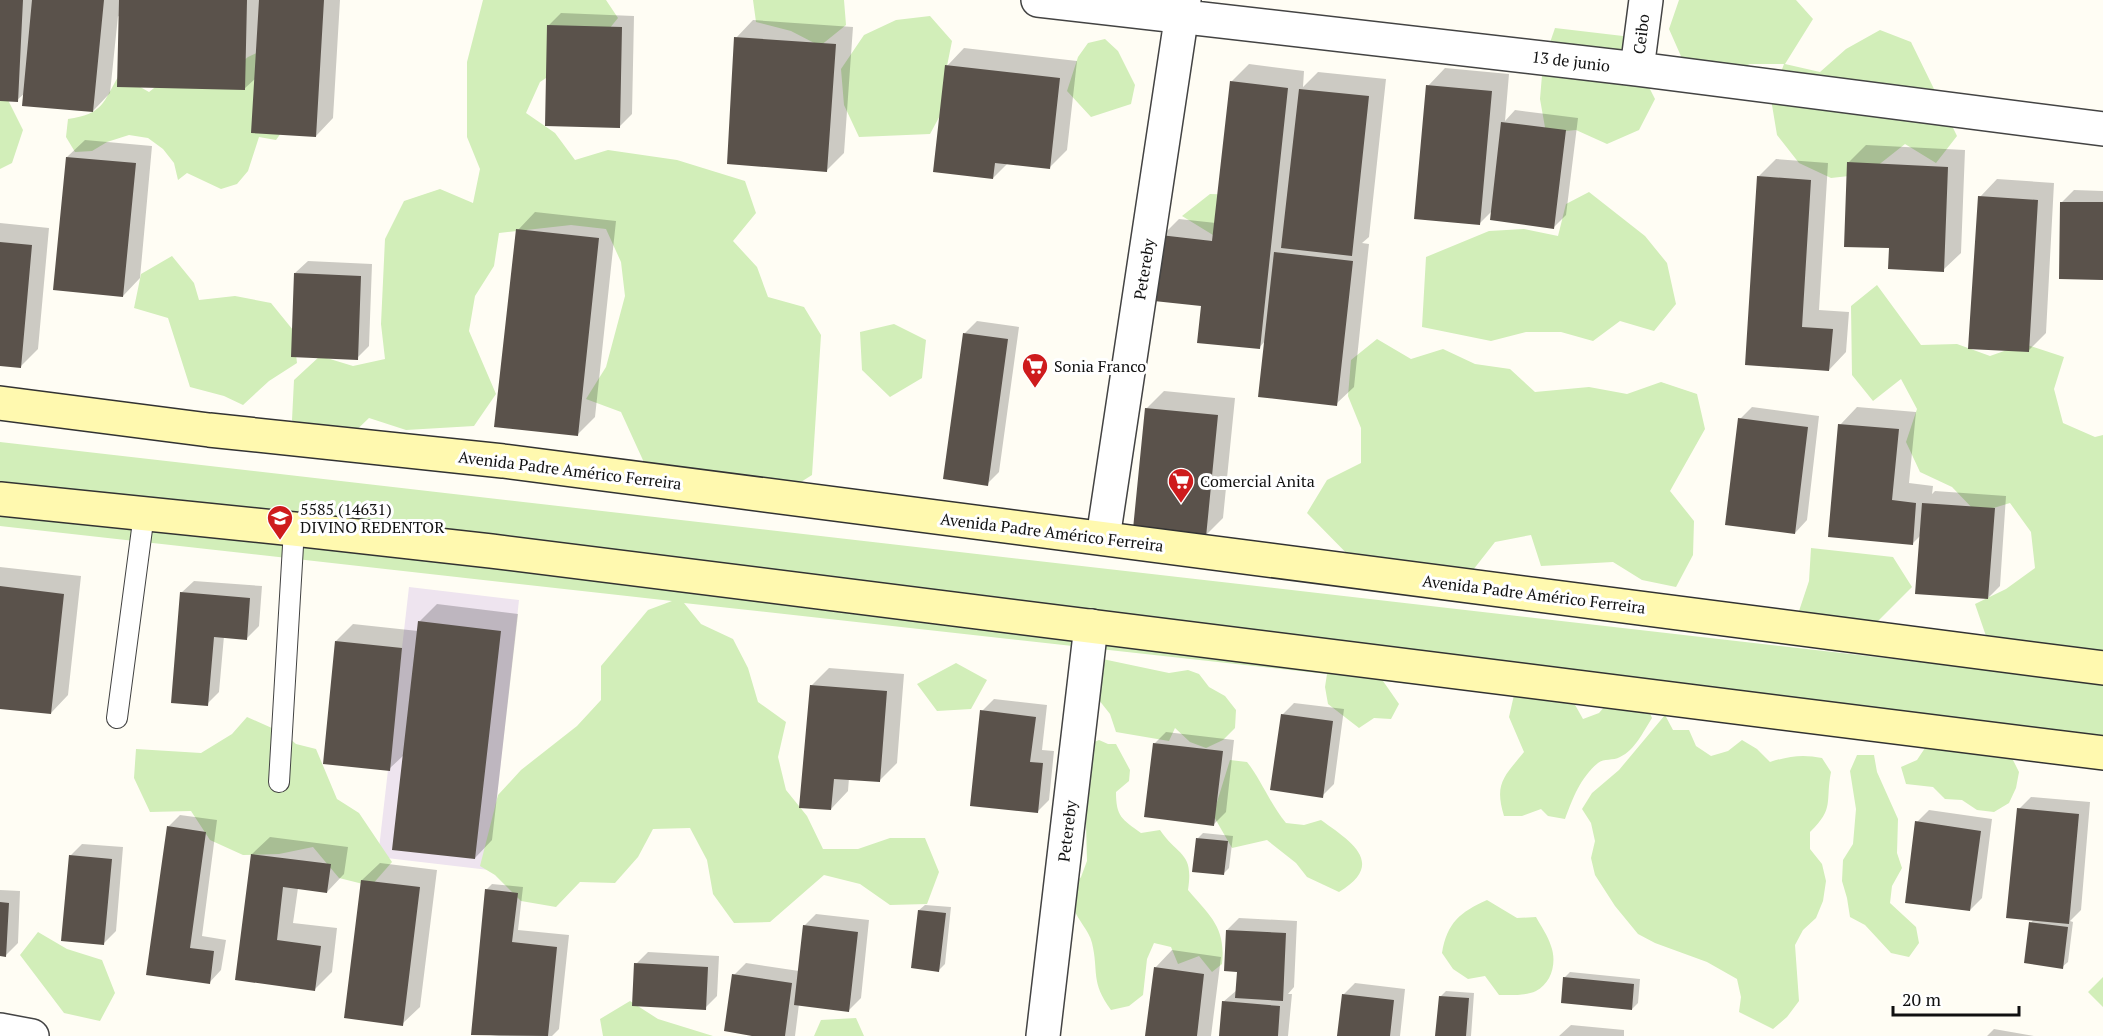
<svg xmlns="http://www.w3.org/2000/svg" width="2103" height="1036" font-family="'PT Serif',serif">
<rect width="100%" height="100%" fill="#fffdf4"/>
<path fill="#eee4ef" d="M409 587 519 600 489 870 378 857Z"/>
<path fill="#d2eeb9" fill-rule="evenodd" d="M483 0H606L618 18 596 45 540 82 526 113 555 133 575 160 608 150 677 160 745 181 756 213 733 241 757 267 768 297 804 307 821 335 812 475 785 492 652 480 621 412 586 399 606 367 625 296 621 262 606 229 571 225 499 233 494 266 475 296 469 331 496 394 474 426 406 430 369 418 343 443 312 453 292 420 294 380 320 356 353 366 385 359 381 324 385 239 404 201 440 189 473 203 480 169 467 137V62Z
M753 0H844L846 25 820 46 791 31 756 22Z
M1679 0H1796L1813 19 1785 64 1820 72 1846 49 1880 30 1911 42 1957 136 1936 163 1905 144 1867 174 1831 178 1799 163 1777 135 1771 99 1784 64H1750L1717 77 1684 63 1669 29Z
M930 16 952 41 945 76 943 110 930 134 859 137 844 105 841 69 864 35 896 20Z
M1555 28 1623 36 1655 99 1639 130 1607 144 1576 130 1546 133 1540 99 1543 63Z
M1105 39 1118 51 1135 85 1131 104 1091 117 1067 91 1078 57 1088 43Z
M265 49 286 126 276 140 259 137 248 171 237 184 221 189 187 173 178 180 174 163 163 149 148 138 129 135 107 142 92 151 75 152 66 137 68 119C103 114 103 103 119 75L149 92 163 81 234 68 248 57Z
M0 98H7L23 130 12 163 0 169Z
M1589 192 1645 236 1667 263 1676 304 1654 331 1620 321 1593 341 1561 332H1526L1491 341 1422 327 1426 257 1489 231 1524 229 1558 236 1566 204Z
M1210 194 1246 195 1213 235 1182 216Z
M172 256 194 283 199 300 235 296 271 303 293 330 297 363 269 381 243 405 224 396 190 387 168 318 134 308 141 274Z
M1877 285 1921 345 1957 344 1990 356 2024 344 2064 357 2054 389 2063 423 2095 437 2103 435V672L2009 659 1986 636 1975 604 2006 589 2035 568 2031 532 2010 503 1977 513 1952 487 1920 472 1906 442 1917 409 1901 379 1873 401 1852 375 1851 306Z
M894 324 926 340 922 378 890 397 862 370 860 332Z
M1377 339 1411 359 1443 349 1475 364 1510 369 1535 392 1589 387 1627 394 1661 382 1697 394 1705 429 1670 491 1694 521 1693 555 1676 587 1642 580 1613 562 1541 566 1531 535 1495 542 1473 570H1363L1307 513 1327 480 1361 463V428L1348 396 1351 360Z
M0 442 2103 683V761L2011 756 2019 772 2016 788 2009 803 1994 812 1977 810 1962 800 1945 799 1933 787 1906 784 1901 767 1917 760 1927 745 1649 711 1652 718C1643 732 1635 750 1620 757 1613 761 1604 758 1598 763 1580 778 1573 798 1565 819L1548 816 1541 809 1522 816H1504C1494 783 1504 777 1524 752L1509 717 1514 695 1383 681 1399 704 1391 719 1374 718 1359 728 1328 704 1325 687 1327 674 684 603 701 624 733 639 748 668 758 702 786 722 778 757 786 790 807 816 823 849H858L890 838H925L939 872 927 904 890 905 860 884 824 875 770 922 734 923 713 894 707 860 690 828 653 829 638 857 615 883 580 882 556 907 521 901 495 875 480 866 498 795 521 770 577 726 601 700V666L648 610 672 601 0 526ZM1574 703 1605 706 1599 713 1583 719Z
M1811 548 1893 557 1912 587 1864 635 1826 631 1799 611 1809 581Z
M1093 657 1169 673 1188 670 1199 674 1209 687 1225 696 1236 710 1235 728 1223 740 1206 748 1190 742 1175 728 1169 741 1116 732 1110 714 1087 685Z
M956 663 987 680 971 709 937 711 917 684Z
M1665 715 1673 730H1689L1696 746 1711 756 1728 751 1742 740 1757 749 1770 762C1789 756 1803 754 1822 758L1831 772C1825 802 1835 808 1810 832V849L1822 864 1826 881 1823 901 1816 918 1803 930 1795 945 1799 1001 1787 1017 1773 1029 1739 1012 1741 997 1737 979 1707 962 1655 943 1638 934 1615 906 1595 875 1591 858 1595 841 1591 823 1582 809 1592 793 1619 770Z
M247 717 283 733 296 744 316 749 337 799 359 813 392 862 371 886 339 878 313 847 279 854 243 855 210 840 191 811 150 812 134 778 136 749 201 753 232 734Z
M1099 740 1108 744H1116L1130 770 1129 781 1116 792C1116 817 1122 819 1141 833L1160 830C1178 857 1194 851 1188 890 1210 916 1226 927 1222 964L1212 972 1199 956 1178 964 1171 947 1154 943 1147 959 1143 995 1129 1006 1111 1010C1090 981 1099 972 1092 943 1089 930 1078 921 1074 909 1072 904 1072 896 1071 890L1081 877 1087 861 1086 823 1092 743Z
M1857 755H1874L1877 772 1898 819 1897 853 1902 868 1892 886 1890 903 1916 927 1919 943 1909 957 1891 953 1865 925 1850 917 1847 898 1842 881 1843 860 1853 844 1856 809 1850 771Z
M1230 760 1247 762C1262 781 1270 804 1286 823L1304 825 1321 820C1350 841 1387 863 1339 892L1307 877 1296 863 1267 840 1232 848 1213 815Z
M1487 900 1517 918 1536 917C1541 926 1548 936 1551 946 1557 962 1552 983 1536 991 1525 996 1510 995 1499 995L1485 976 1468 979 1453 969 1442 953C1447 923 1460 912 1487 900Z
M38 932 67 949 102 960 115 993 100 1021 64 1013 20 955Z
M2103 977V1007L2088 992Z
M630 1001 658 1019 713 1036H603L600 1019Z
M856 1018 864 1036H814L821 1020Z"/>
<path fill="#0003" d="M0 0H340L333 118 316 136 256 78 244 89 118 16 110 93 93 111 24 94 17 100H0Z
M561 13 634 16 632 114 620 126 548 26Z
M753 20 853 27 844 153 827 170 736 38Z
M964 48 1077 61 1067 150 1049 168 1008 163 993 178 947 66Z
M1249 64 1304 71 1303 87 1318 72 1386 79 1369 237 1362 243 1369 244 1354 387 1336 404 1265 341 1259 348 1203 304 1162 236 1179 219 1216 223 1231 82Z
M1445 68 1509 74 1505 121 1515 110 1578 118 1566 215 1554 227 1492 211 1479 224 1428 86Z
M85 140 152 146 140 278 123 296 67 157Z
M1866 145 1965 150 1961 253 1943 270 1891 247 1848 163Z
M1776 159 1828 163 1819 310 1849 312 1846 352 1829 370 1747 364 1758 177Z
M1997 179 2054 183 2046 333 2028 351 1980 197Z
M2074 190 2103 191V278L2062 202Z
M535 212 616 221 595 417 577 435 518 230Z
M0 223 49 228 38 349 20 367 0 365Z
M308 261 372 264 369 346 357 358 295 273Z
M977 321 1019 327 999 472 987 484 965 333Z
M1164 391 1235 398 1223 518 1206 535 1146 409Z
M1752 407 1819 416 1807 520 1795 533 1740 419Z
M1857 407 1916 412 1909 483 1933 486 1932 494 1935 491 2006 496 2000 586 1988 598 1921 535 1912 544 1840 425Z
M0 567 81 576 68 695 51 713 0 707Z
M194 581 262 586 259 626 247 638 224 636 219 692 207 704 181 593Z
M437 604 518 614 492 840 475 858 404 755 389 769 336 641 353 624 418 631 419 622Z
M829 668 904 674 897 763 879 781 849 778 848 791 831 809 811 686Z
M994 699 1047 705 1042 750 1054 751 1049 800 1037 812 982 711Z
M1294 703 1344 709 1334 784 1322 796 1282 715Z
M1166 732 1234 740 1226 812 1214 824 1154 744Z
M2031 797 2090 802 2081 910 2070 921 2073 922 2068 962 2062 967 2031 923 2034 919 2019 809Z
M1929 810 1992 819 1982 898 1970 910 1917 822Z
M180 815 217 820 202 936 226 940 221 970 209 983 148 974 168 827Z
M1203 833 1233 836 1229 868 1223 874 1198 838Z
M270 837 348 847 344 874 327 892 298 888 293 923 337 928 332 972 315 989 237 979 252 854Z
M82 844 123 847 116 931 104 943 70 856Z
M380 863 437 870 420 1007 402 1024 362 880Z
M492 884 523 887 518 930 569 935 559 1029 552 1036H499L473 1033 486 890Z
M0 890 20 891 18 943 6 955H0Z
M925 905 951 907 945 964 939 970 919 910Z
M816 914 869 920 861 998 849 1010 799 1004 795 1036H754L734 975 746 963 799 971 804 926Z
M1239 918 1297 921 1294 987 1288 994H1292L1288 1036H1221L1223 1002 1237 990 1238 970 1227 930Z
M1172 950 1221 957 1211 1036H1146L1155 968Z
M648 952 719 956 717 996 705 1008 636 964Z
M1570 972 1640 979 1638 1003 1632 1009 1564 978Z
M1355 983 1405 989 1400 1036H1339L1343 995Z
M1446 991 1474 993 1471 1036H1437L1440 997Z
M1571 1025 1624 1030V1036H1559Z
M1994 1029 2034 1036H1987Z"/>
<path fill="#5a524b" d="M0 0H23L18 102 0 101Z
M32 0H104L93 112 22 106Z
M119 0H247L245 90 117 87Z
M259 0H324L316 137 251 133Z
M547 25 622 27 620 128 545 126Z
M734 37 836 44 827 172 727 164Z
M945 65 1060 78 1050 169 995 163 993 179 933 172Z
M1230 81 1288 88 1260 349 1197 343 1201 306 1154 301 1160 235 1212 241Z
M1426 85 1492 91 1480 225 1414 219Z
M1299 89 1369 96 1352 256 1281 248Z
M1501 122 1566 130 1554 229 1490 220Z
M66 157 136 163 123 297 53 290Z
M1847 162 1948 167 1944 272 1888 269 1889 248 1844 247Z
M1757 176 1811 180 1802 327 1833 329 1829 371 1745 365Z
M1978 196 2038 200 2029 352 1968 349Z
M2060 202H2103V280L2059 279Z
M516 229 599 238 578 436 494 427Z
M0 242 32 245 21 368 0 366Z
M1274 252 1353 261 1337 406 1258 397Z
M294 273 361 276 358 360 291 357Z
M963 333 1008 339 988 486 943 479Z
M1145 408 1218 415 1206 537 1133 529Z
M1738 418 1808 427 1795 534 1725 525Z
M1838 424 1899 429 1892 500 1916 503 1913 545 1828 537Z
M1922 503 1995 508 1988 599 1915 594Z
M0 586 64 594 51 714 0 709Z
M180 592 250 598 247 640 214 637 208 706 171 703Z
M418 621 501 631 475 859 392 850Z
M335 641 402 648 390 771 323 764Z
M810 685 887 691 880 782 834 779 831 810 799 808Z
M980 710 1036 717 1030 762 1043 763 1038 813 970 806Z
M1281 714 1333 721 1323 798 1270 790Z
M1153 743 1223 751 1214 826 1144 817Z
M2017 808 2079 814 2069 924 2006 918Z
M1915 821 1981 831 1970 911 1905 903Z
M167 826 206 832 190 948 214 951 210 984 146 975Z
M1196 838 1228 841 1224 875 1192 872Z
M251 854 331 864 327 893 283 887 277 940 321 946 315 991 235 980Z
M69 855 112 859 104 945 61 941Z
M361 880 420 887 403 1026 344 1018Z
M485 889 518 893 512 942 557 947 548 1036 471 1035Z
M0 902 9 903 6 957 0 956Z
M918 910 946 913 939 972 911 968Z
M2029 922 2068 927 2063 969 2024 963Z
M803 925 858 932 849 1012 794 1005Z
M1226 930 1286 933 1283 1001 1235 998 1237 972 1224 971Z
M634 963 708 967 706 1010 632 1006Z
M1154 967 1204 974 1197 1036H1145Z
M732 974 792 983 785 1036H752L724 1031Z
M1563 977 1634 984 1632 1010 1561 1003Z
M1342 994 1394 1000 1390 1036H1337Z
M1439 996 1469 998 1466 1036H1435Z
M1222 1001 1280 1006 1278 1036H1219Z"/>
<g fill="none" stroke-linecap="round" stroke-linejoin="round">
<g stroke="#434343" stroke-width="22">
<path id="lane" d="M117 718 144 514
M279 782 294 529"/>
</g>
<g stroke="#434343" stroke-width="36">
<path id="street" d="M1038 0 1637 69 2103 129
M1637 69 1646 0
M1103 538 1184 0
M0 1030 32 1036
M1043 1036 1091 626"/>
</g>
<g stroke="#323232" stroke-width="36">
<path id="secondary" d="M0 403 209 430 503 461 2103 668
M0 499 294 529 491 551 2103 753"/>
</g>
<use href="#lane" stroke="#fff" stroke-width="20"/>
<use href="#street" stroke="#fff" stroke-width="33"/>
<use href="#secondary" stroke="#fff9af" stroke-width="33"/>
</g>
<defs>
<g id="supermarket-pin" transform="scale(1.35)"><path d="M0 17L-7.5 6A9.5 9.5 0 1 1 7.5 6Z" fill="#ce1b1c" stroke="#fff"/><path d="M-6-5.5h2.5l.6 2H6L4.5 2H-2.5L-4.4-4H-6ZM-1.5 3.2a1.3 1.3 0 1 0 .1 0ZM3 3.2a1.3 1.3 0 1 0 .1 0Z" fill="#fff"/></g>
<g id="school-pin" transform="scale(1.35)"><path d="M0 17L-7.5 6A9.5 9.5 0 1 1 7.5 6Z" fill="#ce1b1c" stroke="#fff"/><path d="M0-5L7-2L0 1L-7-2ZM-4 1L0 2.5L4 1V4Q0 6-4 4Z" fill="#fff"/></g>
</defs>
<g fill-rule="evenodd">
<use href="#supermarket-pin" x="1035" y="366"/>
<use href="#supermarket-pin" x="1181" y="481"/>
<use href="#school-pin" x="280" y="518"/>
</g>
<g text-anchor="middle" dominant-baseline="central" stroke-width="6" stroke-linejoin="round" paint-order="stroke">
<g font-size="16" fill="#101010" stroke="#fff">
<text transform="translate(1641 34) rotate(-83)">Ceibo</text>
<text transform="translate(1571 61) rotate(7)">13 de junio</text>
<text transform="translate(1144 269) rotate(-81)">Petereby</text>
<text transform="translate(570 470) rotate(7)">Avenida Padre Américo Ferreira</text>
<text transform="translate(1052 532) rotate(7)">Avenida Padre Américo Ferreira</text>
<text transform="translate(1534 594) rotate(7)">Avenida Padre Américo Ferreira</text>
<text transform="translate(1067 831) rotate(-83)">Petereby</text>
</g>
<g font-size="16" fill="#101010" stroke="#fff" text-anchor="start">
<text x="1054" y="366">Sonia Franco</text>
<text x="1200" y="481">Comercial Anita</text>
<text x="300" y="509">5585 (14631)<tspan x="300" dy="18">DIVINO REDENTOR</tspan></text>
</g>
</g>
<path d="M1893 1006v9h126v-9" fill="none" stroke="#101010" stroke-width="3"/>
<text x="1902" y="1006" font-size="18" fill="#101010" stroke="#ffffff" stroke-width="4.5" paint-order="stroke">20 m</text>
</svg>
